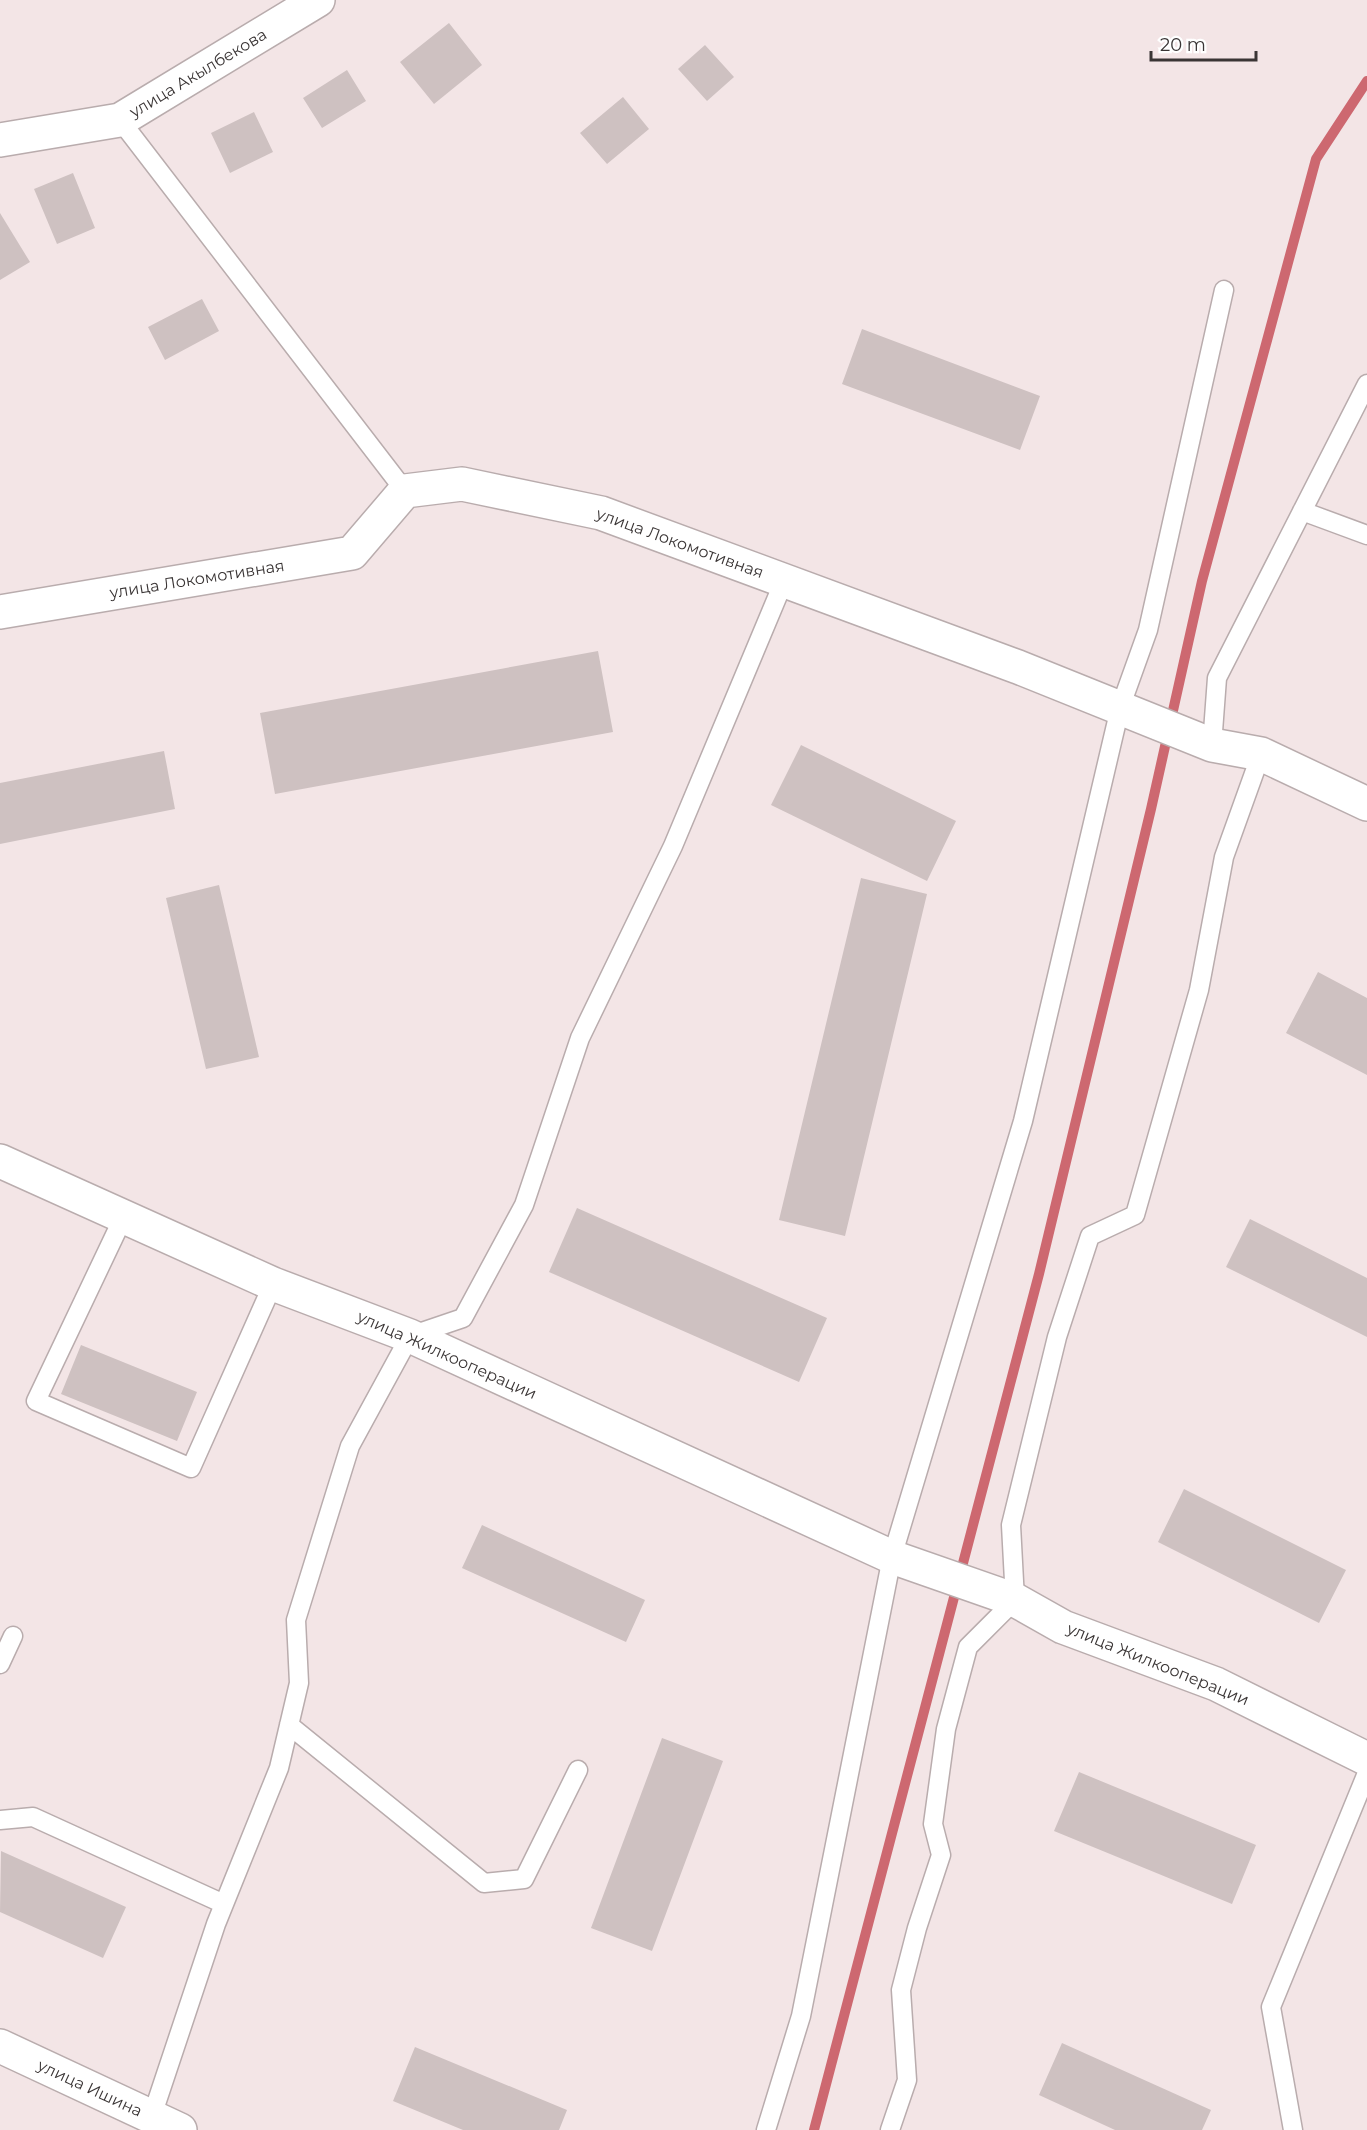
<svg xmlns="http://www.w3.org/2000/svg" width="1367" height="2130" font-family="Montserrat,sans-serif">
<rect width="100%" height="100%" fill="#f3e5e6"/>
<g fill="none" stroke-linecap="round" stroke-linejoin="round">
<path stroke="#cd6870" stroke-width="10" d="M814 2130 1039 1274 1151 809 1202 581 1316 159 1367 81"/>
</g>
<path fill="#cec1c1" d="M449 23 482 65 434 104 400 62Z
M705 45 734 77 707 101 678 69Z
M347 70 366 101 322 128 303 98Z
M623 97 649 129 607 164 580 133Z
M254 112 273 152 230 173 211 133Z
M73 173 95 228 57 244 34 189Z
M0 213 30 262 0 280Z
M202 299 219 331 165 360 148 327Z
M862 329 1040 396 1020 450 842 384Z
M598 651 613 732 275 794 260 713Z
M801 745 956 821 927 881 771 805Z
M164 751 175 809 0 844V783Z
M861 878 927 894 845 1236 779 1220Z
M219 885 259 1057 206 1069 166 898Z
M1318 972 1367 998V1075L1286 1033Z
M577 1208 827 1318 799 1382 549 1272Z
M1250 1219 1367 1278V1337L1226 1267Z
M81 1345 197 1392 177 1441 61 1394Z
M1184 1489 1346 1570 1319 1623 1158 1542Z
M482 1525 645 1600 626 1642 462 1568Z
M662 1738 723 1761 652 1951 591 1928Z
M1079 1772 1256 1845 1232 1904 1054 1831Z
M1 1851 126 1907 103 1958 0 1912Z
M1062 2043 1211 2110 1202 2130H1115L1039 2095Z
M415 2047 567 2110 559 2130H463L393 2101Z"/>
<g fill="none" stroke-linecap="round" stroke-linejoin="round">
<g stroke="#b9acad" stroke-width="21">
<path id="lane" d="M120 120 405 491
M1302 511 1367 535
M1212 745 1217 678 1367 384
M123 1218 36 1401 191 1468 273 1284
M0 1664 13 1636
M289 1725 484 1883 524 1879 578 1770
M0 1820 33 1817 224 1904
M149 2125 216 1924 279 1768 299 1683 296 1620 350 1446 410 1336 463 1318 524 1205 580 1038 673 846 784 581
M766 2130 801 2016 892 1557 1023 1121 1120 708 1148 630 1224 290
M890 2130 907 2080 901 1990 917 1928 941 1855 933 1824 946 1729 968 1647 1015 1600 1011 1525 1057 1337 1090 1236 1135 1215 1199 990 1224 857 1261 754
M1293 2130 1271 2007 1367 1773"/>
</g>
<g stroke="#b9acad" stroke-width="36">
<path id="street" d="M0 140 120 120 318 0
M0 612 352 553 405 491 462 484 601 513 1018 667 1212 745 1261 754 1367 804
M0 1161 273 1284 410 1336 892 1557 1015 1600 1063 1627 1216 1684 1367 1759
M0 2046 180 2130"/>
</g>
<use href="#lane" stroke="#fff" stroke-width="18"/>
<use href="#street" stroke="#fff" stroke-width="33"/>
</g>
<g text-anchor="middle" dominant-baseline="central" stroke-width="4.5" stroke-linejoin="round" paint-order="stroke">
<g font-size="16" fill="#3a3535" stroke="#fff">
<text transform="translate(198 73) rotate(-31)">улица Акылбекова</text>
<text transform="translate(680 543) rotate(20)">улица Локомотивная</text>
<text transform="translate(197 579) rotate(-9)">улица Локомотивная</text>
<text transform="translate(447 1355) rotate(24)">улица Жилкооперации</text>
<text transform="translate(1158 1664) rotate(22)">улица Жилкооперации</text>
<text transform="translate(90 2088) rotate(25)">улица Ишина</text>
</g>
</g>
<path d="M1151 51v9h105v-9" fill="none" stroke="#3a3535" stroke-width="3"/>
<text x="1160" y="51" font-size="18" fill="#3a3535" stroke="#ffffff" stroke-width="4.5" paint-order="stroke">20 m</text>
</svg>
